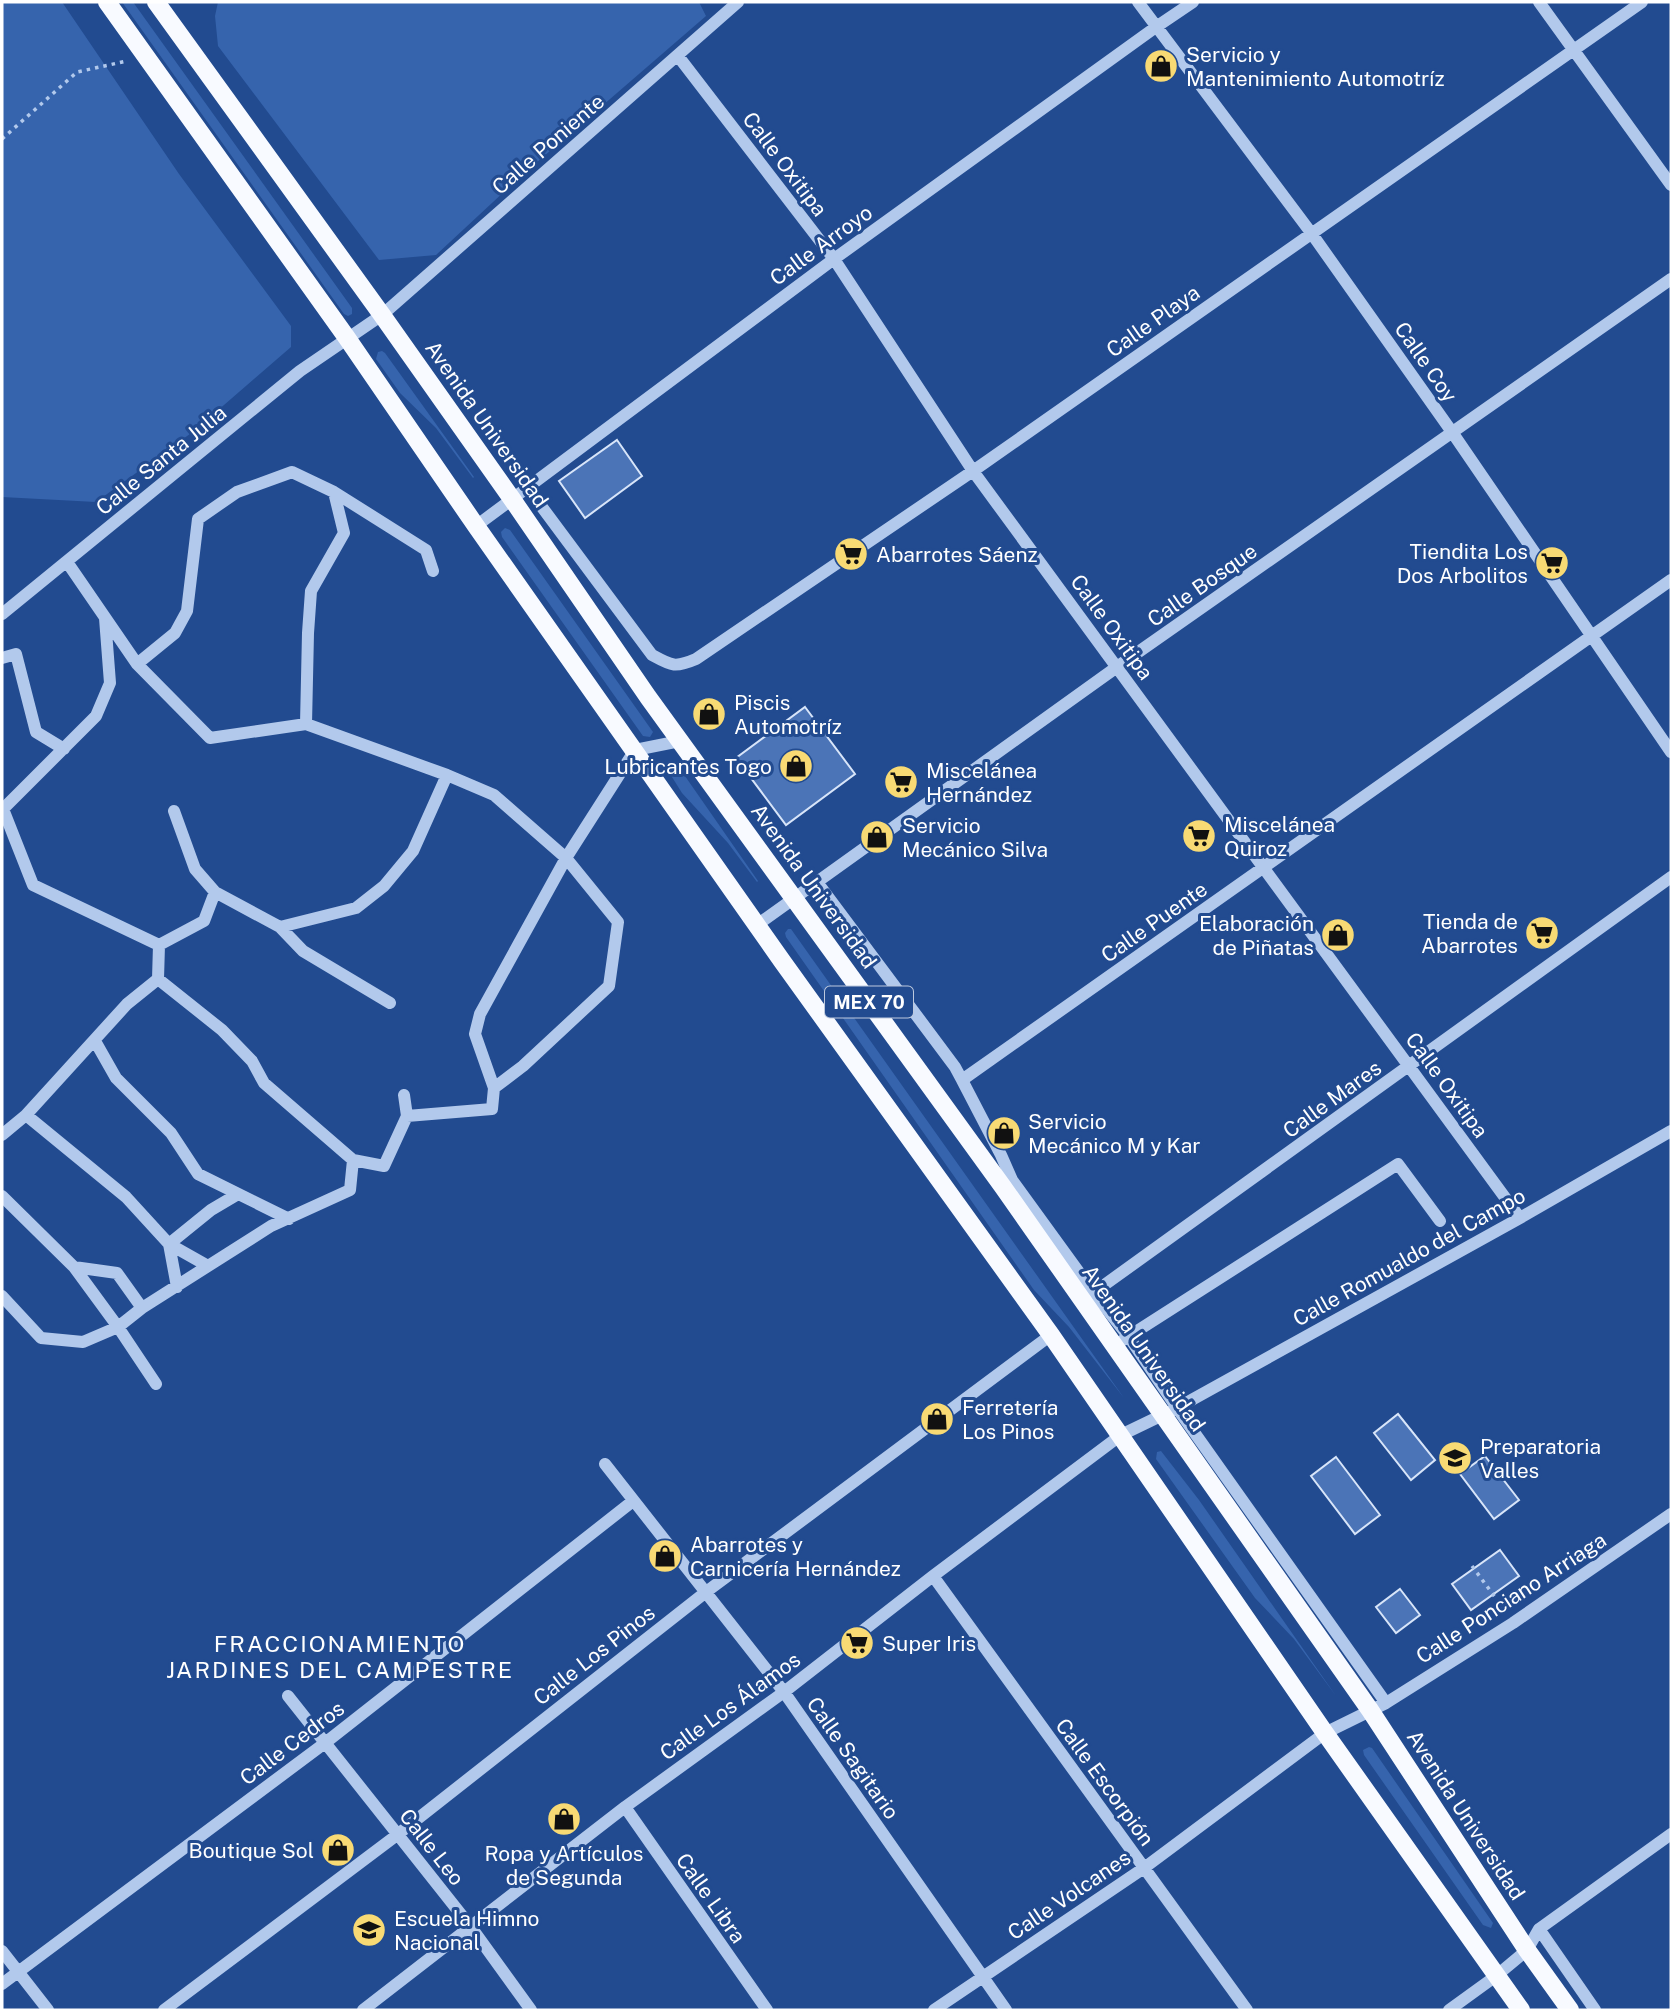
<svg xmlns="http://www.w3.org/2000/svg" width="1673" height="2012" font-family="'Public Sans',sans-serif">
<rect width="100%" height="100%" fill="#224b90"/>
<path fill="#3664ad" d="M2 2H62L179 174 291 326V347L194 431 96 502 2 497Z
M122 2H133L352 308V314L348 316 344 314Z
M218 2H699L706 16 521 176 436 255 379 260 218 46 215 16Z
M382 351 385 353 474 477 473 478 436 428 400 393 376 359 378 352Z
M505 528 510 530 653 732 650 737 643 736 502 537 501 532Z
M673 763 678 766 758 881 757 882 728 843 682 793 667 769 669 765Z
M788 929H791L1124 1398 1069 1327 1034 1290 786 937 785 933Z
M1161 1451 1199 1500 1336 1696 1294 1639 1255 1598 1156 1459 1157 1452Z
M1369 1747 1372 1748 1493 1923 1491 1928 1483 1925 1364 1755 1363 1750Z"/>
<path fill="#4b74b7" stroke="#d8e5f9" stroke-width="2" d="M617 440 642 476 585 518 559 481Z
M805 707 855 774 786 825 736 758Z
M1398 1414 1435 1460 1411 1480 1374 1433Z
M1485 1456 1519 1500 1494 1519 1460 1474Z
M1336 1457 1380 1515 1355 1534 1311 1476Z
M1500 1550 1519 1576 1471 1610 1452 1584Z
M1400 1589 1420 1615 1396 1633 1376 1607Z"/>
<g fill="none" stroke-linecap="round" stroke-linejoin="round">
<path stroke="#b2c9ec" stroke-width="3.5" stroke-dasharray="3.5 5" stroke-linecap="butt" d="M2 139 77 72 127 61
M1472 1566 1506 1612"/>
<path stroke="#b2c9ec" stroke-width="12" d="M1138 2 1312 234 1452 432 1671 752
M1539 2 1671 185
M678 56 834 259 973 471 1520 1218
M527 487 652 655C672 666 675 668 696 659L973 471 1642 2
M334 492 426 550 433 571
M476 526 834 259 1156 27 1193 2
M67 562 137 664 210 738 306 724 447 775 494 795 566 858 618 922 609 986 523 1066 494 1088 492 1109 407 1116
M2 614 300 371 382 315 738 2
M2 658 16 654 36 732 64 749
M137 664 175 633 187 611 198 519 237 492 292 472 334 492 344 533 311 591 308 633 306 724
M174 811 195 869 215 892 280 927 303 951 390 1003
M817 882 955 1067 962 1080 1671 580
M757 925 1117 667 1671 279
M280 927 356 908 384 886 413 851 447 775
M159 945 204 921 215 892
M158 979 222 1030 252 1061 264 1083 353 1160
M95 1041 116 1078 171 1133 198 1174 289 1219
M962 1080 1001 1155 1012 1180 1094 1293 1129 1337 1177 1408 1386 1703
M494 1088 475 1034 480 1014 566 858 635 750 680 741
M26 1115 126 1197 169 1244 208 1266
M2 1135 26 1115 127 1004 158 979 159 945 33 885 3 809 96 716 110 683 105 618
M2 1196 74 1267 117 1273 142 1308
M74 1267 118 1327 156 1384
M177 1287 169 1244 211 1210 238 1194
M2 1296 41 1338 83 1342 118 1327 142 1308 271 1226 350 1190 353 1160 384 1166 407 1116 404 1095
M1089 1296 1671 877
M1123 1340 1398 1164 1440 1221
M605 1464 784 1692 1006 2010
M933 1576 1247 2010
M288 1696 471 1927 531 2010
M625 1807 767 2010
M1539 1929 1595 2010
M2 1951 48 2010
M2 1984 325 1743 633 1501
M164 2010 397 1835 706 1592 1051 1335
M363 2010 625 1807 784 1692 933 1576 1121 1435 1177 1408 1520 1218 1671 1131
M934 2010 1144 1868 1325 1733 1386 1703 1513 1623 1671 1514
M1449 2010 1496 1976 1527 1950 1539 1929 1671 1834"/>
<path stroke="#f8faff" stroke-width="18" d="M107 2 347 338 476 526 782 961 1051 1335 1325 1733 1521 2010
M156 2 382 315 512 499 648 697 1003 1187 1370 1710 1527 1950 1570 2010"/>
</g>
<defs>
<g id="shop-disc" transform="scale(1.75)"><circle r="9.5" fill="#f8da74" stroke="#224b90"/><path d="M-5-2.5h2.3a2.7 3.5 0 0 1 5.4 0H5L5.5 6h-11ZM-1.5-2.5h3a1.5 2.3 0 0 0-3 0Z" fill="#111"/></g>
<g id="supermarket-disc" transform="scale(1.75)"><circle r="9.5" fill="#f8da74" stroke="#224b90"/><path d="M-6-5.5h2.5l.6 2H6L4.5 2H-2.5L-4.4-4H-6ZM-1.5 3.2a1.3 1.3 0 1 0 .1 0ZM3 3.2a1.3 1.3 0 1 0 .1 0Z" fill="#111"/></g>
<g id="school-disc" transform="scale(1.75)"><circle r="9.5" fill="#f8da74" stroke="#224b90"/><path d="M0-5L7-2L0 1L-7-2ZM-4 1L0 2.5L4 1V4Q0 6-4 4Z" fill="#111"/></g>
</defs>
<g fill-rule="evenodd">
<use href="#shop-disc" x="1161" y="66"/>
<use href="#supermarket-disc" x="851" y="554"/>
<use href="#supermarket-disc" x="1552" y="563"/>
<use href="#shop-disc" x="709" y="714"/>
<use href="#shop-disc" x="796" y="766"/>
<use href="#supermarket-disc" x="901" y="782"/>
<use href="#supermarket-disc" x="1199" y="836"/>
<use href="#shop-disc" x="877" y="837"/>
<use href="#supermarket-disc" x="1542" y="933"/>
<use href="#shop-disc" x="1338" y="935"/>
<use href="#shop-disc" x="1004" y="1133"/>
<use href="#shop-disc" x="937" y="1419"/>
<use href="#school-disc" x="1455" y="1458"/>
<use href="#shop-disc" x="665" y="1556"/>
<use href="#supermarket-disc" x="857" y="1643"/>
<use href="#shop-disc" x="564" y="1819"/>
<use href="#shop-disc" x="338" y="1850"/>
<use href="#school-disc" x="369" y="1930"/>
</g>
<g text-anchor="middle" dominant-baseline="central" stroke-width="6" stroke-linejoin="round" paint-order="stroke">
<rect fill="#224b90" stroke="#bdc9de" stroke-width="2" x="825" y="986.5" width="88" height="31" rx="5"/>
<g font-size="19" font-weight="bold" fill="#fff">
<text x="869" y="1002">MEX 70</text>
</g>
<g font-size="21" fill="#fff" stroke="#224b90" text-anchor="start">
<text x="1186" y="54">Servicio y<tspan x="1186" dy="24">Mantenimiento Automotríz</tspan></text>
<text x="1528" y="551" text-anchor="end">Tiendita Los<tspan x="1528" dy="24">Dos Arbolitos</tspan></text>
<text x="876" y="554">Abarrotes Sáenz</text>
<text x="734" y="702">Piscis<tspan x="734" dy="24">Automotríz</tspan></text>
<text x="772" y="766" text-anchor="end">Lubricantes Togo</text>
<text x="926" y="770">Miscelánea<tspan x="926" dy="24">Hernández</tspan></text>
<text x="1224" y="824">Miscelánea<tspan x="1224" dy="24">Quiroz</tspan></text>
<text x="902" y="825">Servicio<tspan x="902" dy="24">Mecánico Silva</tspan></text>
<text x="1518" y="921" text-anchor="end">Tienda de<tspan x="1518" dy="24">Abarrotes</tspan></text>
<text x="1314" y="923" text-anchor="end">Elaboración<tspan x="1314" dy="24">de Piñatas</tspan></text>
<text x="1028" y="1121">Servicio<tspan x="1028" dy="24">Mecánico M y Kar</tspan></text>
<text x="962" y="1407">Ferretería<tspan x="962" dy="24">Los Pinos</tspan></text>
<text x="1480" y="1446">Preparatoria<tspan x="1480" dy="24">Valles</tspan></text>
<text x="690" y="1544">Abarrotes y<tspan x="690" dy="24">Carnicería Hernández</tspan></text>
<text x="882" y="1643">Super Iris</text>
<text x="314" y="1850" text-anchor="end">Boutique Sol</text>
<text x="564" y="1853" text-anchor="middle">Ropa y Artículos<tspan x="564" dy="24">de Segunda</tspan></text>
<text x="394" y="1918">Escuela Himno<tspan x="394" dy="24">Nacional</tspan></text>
</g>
<g font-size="21" fill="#fff" stroke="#224b90">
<text transform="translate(548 144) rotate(-41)">Calle Poniente</text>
<text transform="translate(785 164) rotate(53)">Calle Oxitipa</text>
<text transform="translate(821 245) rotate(-36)">Calle Arroyo</text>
<text transform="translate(1153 321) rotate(-35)">Calle Playa</text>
<text transform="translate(1426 362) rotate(55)">Calle Coy</text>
<text transform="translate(487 424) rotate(55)">Avenida Universidad</text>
<text transform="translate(161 460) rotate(-39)">Calle Santa Julia</text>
<text transform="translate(1202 585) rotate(-35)">Calle Bosque</text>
<text transform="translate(1112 627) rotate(54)">Calle Oxitipa</text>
<text transform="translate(814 886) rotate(54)">Avenida Universidad</text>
<text transform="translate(1154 922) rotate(-35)">Calle Puente</text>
<text transform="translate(1447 1085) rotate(54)">Calle Oxitipa</text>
<text transform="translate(1332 1099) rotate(-36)">Calle Mares</text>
<text transform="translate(1409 1257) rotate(-29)">Calle Romualdo del Campo</text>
<text transform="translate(1144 1348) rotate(55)">Avenida Universidad</text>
<text transform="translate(1511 1598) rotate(-33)">Calle Ponciano Arriaga</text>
<text transform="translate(594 1655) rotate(-38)">Calle Los Pinos</text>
<text transform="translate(730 1706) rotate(-36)">Calle Los Álamos</text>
<text transform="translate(292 1743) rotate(-37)">Calle Cedros</text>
<text transform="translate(853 1758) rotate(55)">Calle Sagitario</text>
<text transform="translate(1105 1782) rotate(54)">Calle Escorpión</text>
<text transform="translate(1466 1815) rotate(57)">Avenida Universidad</text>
<text transform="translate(432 1847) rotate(52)">Calle Leo</text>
<text transform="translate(1069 1895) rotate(-34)">Calle Volcanes</text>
<text transform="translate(711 1898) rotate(55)">Calle Libra</text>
</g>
<g font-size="23" letter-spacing="2" fill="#fff" stroke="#224b90">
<text x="340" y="1643">FRACCIONAMIENTO<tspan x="340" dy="26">JARDINES DEL CAMPESTRE</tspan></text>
</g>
</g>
<rect width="1673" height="2012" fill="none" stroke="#ffffff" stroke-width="7"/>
</svg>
